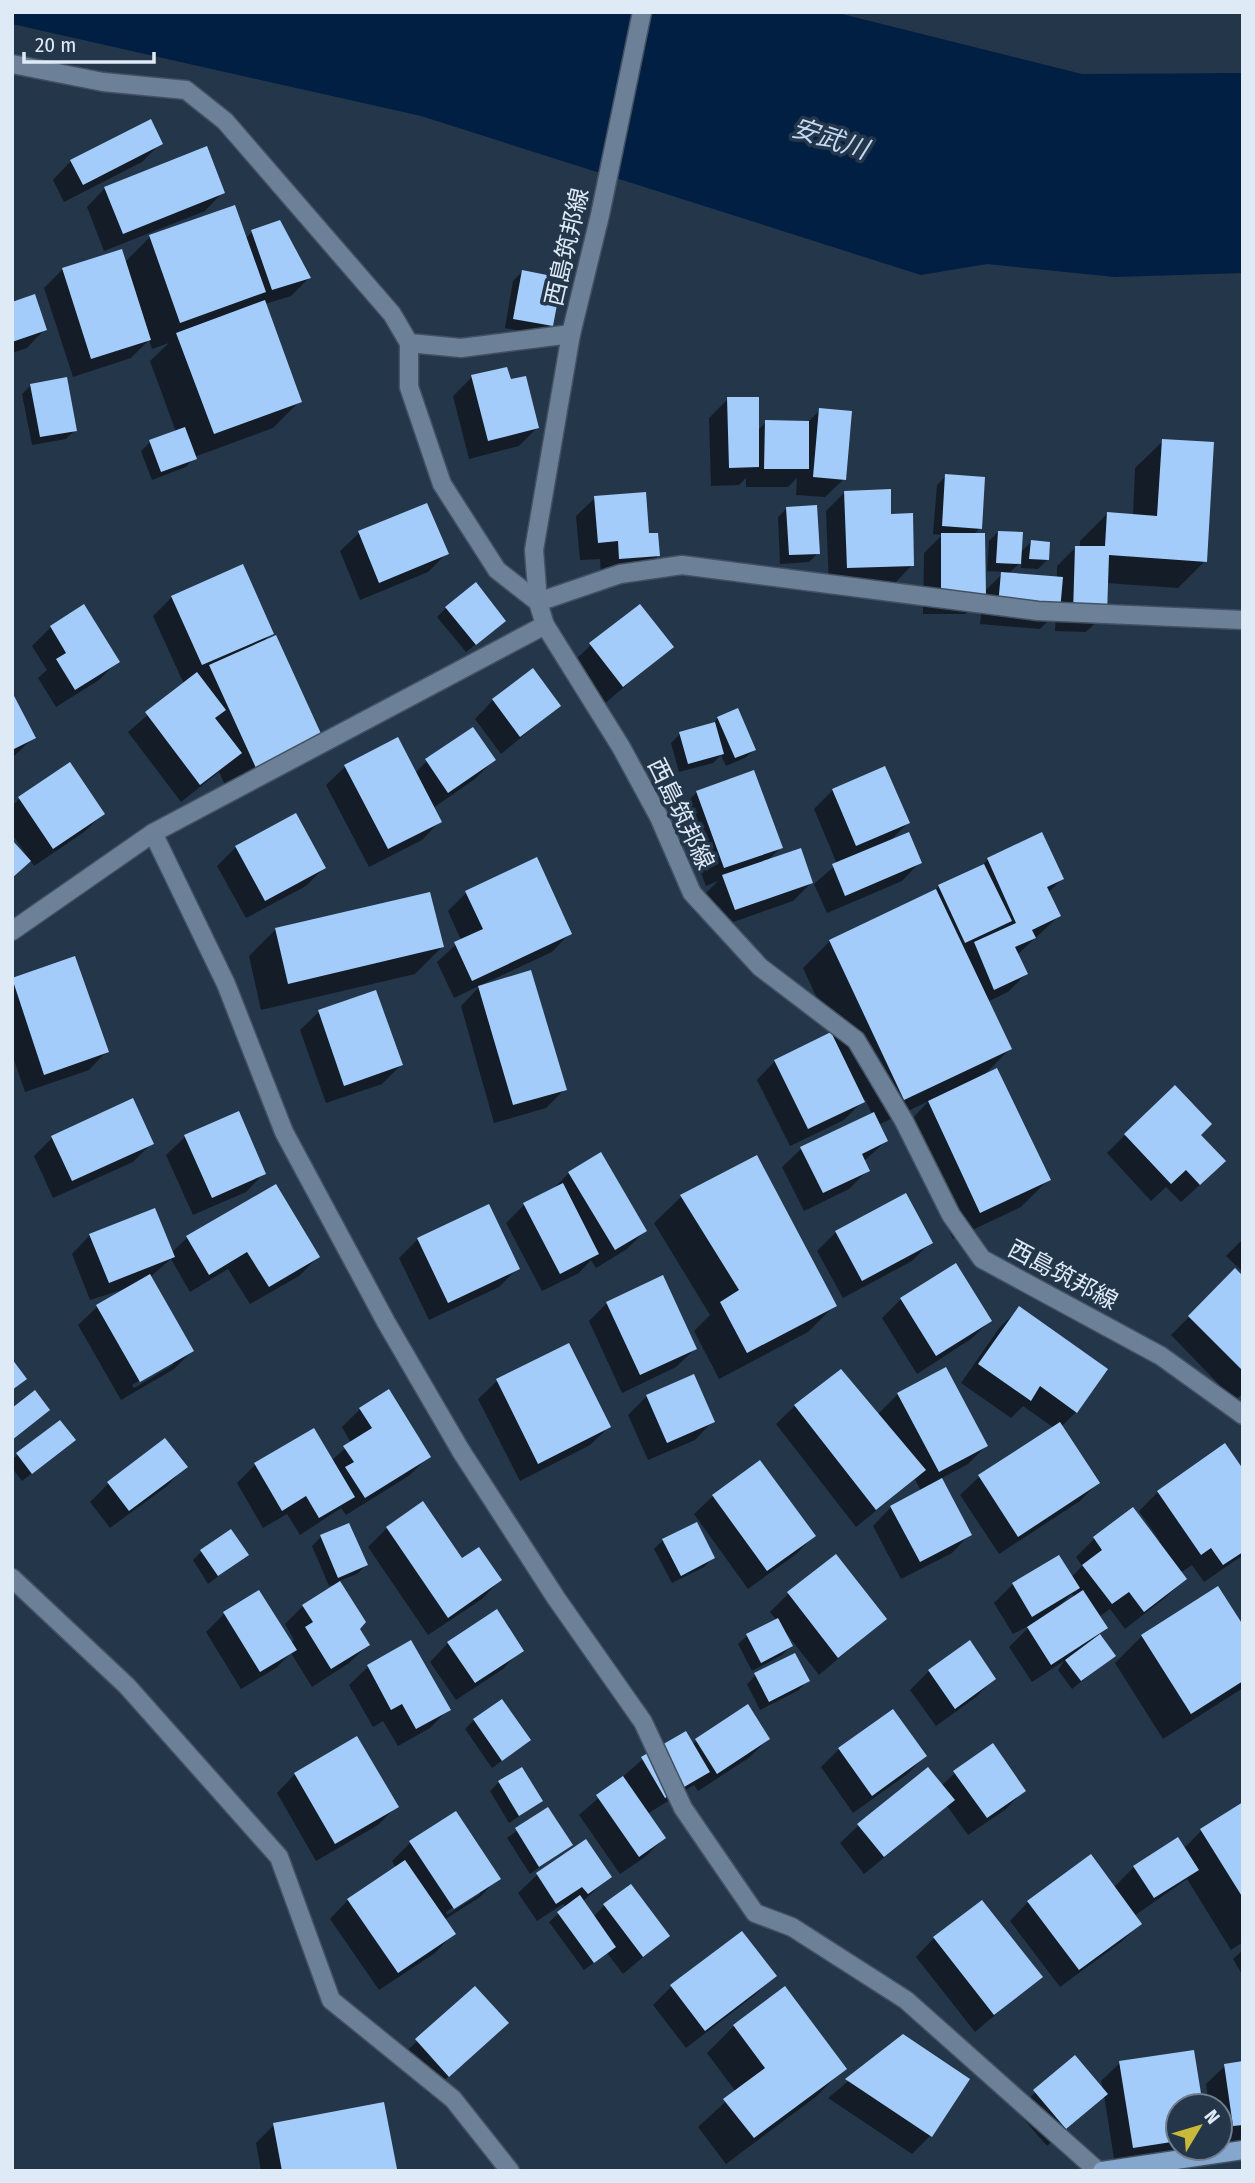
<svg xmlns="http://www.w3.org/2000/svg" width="1255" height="2183" font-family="'Fira Sans Condensed','Noto Sans JP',sans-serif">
<rect width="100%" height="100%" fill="#24364a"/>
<path fill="#001f43" d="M12 12H834L1082 74 1243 73V273L1115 277 987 264 921 275 421 116 12 24Z"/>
<path fill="#0007" fill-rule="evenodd" d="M161 143 142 162 64 202 53 180 71 161Z
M105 188 223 192 205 211 104 251 87 207Z
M252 232 309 278 291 296 265 304 300 401 273 428 194 457 186 467 152 480 141 451 150 442 176 432 150 361 169 343 152 349 149 340 131 358 73 377 44 288 62 270 121 251 124 263 150 237 245 239Z
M522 272 551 326 542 335 505 328 513 281Z
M12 304 45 329 27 348 12 353Z
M472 377 509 381 537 428 519 446 469 459 453 396Z
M31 385 75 430 66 439 32 445 22 394Z
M728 399 757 431 766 422 807 423 820 410 844 479 825 497 796 495 797 478 788 487H746V478L739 485 711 486 709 418Z
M1163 441 1205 561 1178 588 1106 583 1105 614 1086 632 1055 631 1056 613 1040 629 980 624 983 597 965 614H923L924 553 942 535 933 534 937 485 946 476 980 528 973 535 984 592 1004 572 987 571 989 541 998 532 1020 553 1031 542 1047 560 1038 569 1021 568 1022 561 1008 574 1057 578V566L1076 547 1080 548V541L1107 514 1133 516 1135 468Z
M845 492 890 516 912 565 894 584 829 586 826 511Z
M595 498 648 535 658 556 640 574 601 577 600 559 580 560 576 516Z
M787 508 818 553 809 562 780 564 778 517Z
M359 533 447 553 428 572 360 600 340 551Z
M172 597 272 633 262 642 321 737 229 794 219 772 181 802 128 732 184 684 153 616Z
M84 607 118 661 99 680 56 707 38 678 47 670 32 646 51 627Z
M446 608 495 629 466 652 437 617Z
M591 645 672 647 604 704 572 663Z
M12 695 34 737 12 758Z
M493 700 559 706 501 754 475 719Z
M718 718 754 750 745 758 726 766 721 755 713 763 679 772 671 743 680 734 712 725Z
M494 760 475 779 433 808 440 821 422 840 369 867 326 785 345 767 415 773 427 761Z
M833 790 908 823 889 842 920 862 902 881 827 913 814 884 837 864 814 809Z
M697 792 781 847 767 861 811 883 793 901 716 928 704 895 718 881 706 886 678 811Z
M19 799 103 814 84 832 34 866 12 834V806Z
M236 847 324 868 306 886 246 918 217 866Z
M988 859 1062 879 1048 893 1059 916 1017 955 1026 974 1008 992 987 1002 1010 1049 982 1077 1048 1180 1021 1207 953 1239 902 1129 929 1101 878 1125 886 1141 864 1161 868 1170 849 1189 804 1211 782 1167 801 1149 872 1114 865 1099 844 1120 790 1146 757 1080 775 1061 833 1033 803 968 830 941 932 893 939 886 980 868Z
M466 893 570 933 552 952 483 984 565 1089 546 1108 494 1123 461 1006 481 985 454 998 437 962 461 940 448 911Z
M276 929 442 947 415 974 261 1010 249 956Z
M74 958 107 1051 89 1070 25 1092 12 1054V980Z
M319 1012 401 1065 382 1084 326 1103 300 1030Z
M238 1113 264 1173 246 1192 193 1215 166 1155 185 1137Z
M1125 1135H1199L1205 1180 1181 1202 1166 1187 1151 1201 1107 1153Z
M52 1138 152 1143 133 1162 53 1198 34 1156Z
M569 1173 645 1231 627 1249 596 1268 591 1260 579 1273 542 1291 506 1223 524 1205 551 1191Z
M905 1195 931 1242 912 1261 843 1298 817 1251 836 1232Z
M682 1196 835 1305 808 1332 719 1379 694 1331 710 1315 654 1223Z
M90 1235 171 1253 187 1238 318 1257 299 1276 250 1304 228 1269 190 1292 171 1259 150 1277 192 1351 174 1369 121 1400 78 1325 97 1307 134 1286 90 1300 72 1254ZM173 1361V1365L134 1388 132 1385Z
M418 1239 518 1268 499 1287 429 1320 399 1258Z
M1243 1239V1272L1226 1256Z
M955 1266 990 1321 971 1339 917 1374 882 1318 901 1299Z
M1235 1271 1243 1278V1393L1235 1401 1171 1335Z
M607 1303 695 1349 676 1367 622 1393 589 1321Z
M1019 1309 1076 1412 1061 1427 1098 1483 1080 1501 999 1554 960 1495 979 1477 1054 1428 1023 1406 1011 1418 961 1383 1000 1327Z
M568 1345 609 1427 590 1445 520 1481 478 1399 497 1381Z
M693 1376 713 1421 695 1440 648 1460 628 1415 647 1396Z
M898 1394 986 1446 968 1464 940 1479 970 1534 952 1553 901 1579 873 1526 891 1507 921 1491 915 1479 856 1527 776 1424 795 1406 877 1415Z
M360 1409 429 1456 410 1475 346 1515 341 1508 300 1535 287 1514 263 1528 237 1483 255 1465 331 1461 351 1443 342 1427Z
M74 1440 22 1481 12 1468V1460L17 1455Z
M1224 1445 1243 1473V1555L1204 1582 1192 1565 1180 1573 1185 1579 1166 1597 1125 1629 1110 1609 1099 1617 1106 1627 1099 1635 1114 1656 1072 1689 1058 1670 1064 1661 1032 1682 1009 1647 1032 1624 1013 1634 994 1603 1013 1584 1071 1578 1082 1566 1076 1557 1094 1539 1157 1542 1160 1541 1139 1511 1158 1492ZM1072 1594 1075 1598 1060 1605Z
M185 1467 167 1486 110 1528 90 1502 109 1483Z
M713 1496 814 1536 795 1555 748 1589 694 1514Z
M423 1503 462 1560 500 1580 482 1599 428 1635 368 1547 387 1528Z
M349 1525 366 1565 357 1574 339 1581 364 1621 358 1629 368 1645 349 1663 312 1687 291 1653 276 1668 241 1689 206 1632 225 1613 291 1643 294 1640 285 1624 303 1606 338 1584 329 1586 312 1546 321 1537Z
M663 1540 713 1558 704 1567 672 1583 654 1549Z
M202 1551 246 1555 208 1584 193 1560Z
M788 1594 885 1619 819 1675 786 1633 791 1646 782 1655 752 1671 738 1644 747 1636 777 1621 770 1612Z
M1243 1628V1688L1163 1739 1115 1663 1142 1636Z
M411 1643 448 1710 430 1728 398 1746 383 1721 373 1727 349 1685 368 1667Z
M448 1643 521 1650 503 1669 456 1700 430 1662Z
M969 1643 994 1679 976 1697 936 1726 910 1690 929 1671Z
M756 1675 807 1681 799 1690 760 1710 747 1684Z
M747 1707 768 1739 750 1757 698 1791 694 1785 647 1814 664 1838 645 1857 620 1874 579 1815 643 1759 692 1744Z
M474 1720 529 1740 492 1768 465 1729Z
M839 1749 925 1756 906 1775 853 1813 821 1767Z
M955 1773 1024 1790 1006 1809 968 1835 947 1806 864 1874 840 1843 859 1825 941 1786Z
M295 1774 396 1807 378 1825 316 1861 277 1793Z
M499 1782 541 1801 509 1823 490 1791Z
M1243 1804V1942L1231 1950 1187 1879 1134 1916 1140 1924 1121 1942 1060 1987 1010 1921 1028 1902 1113 1888 1134 1867 1183 1849 1201 1831Z
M547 1809 570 1845 530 1874 507 1838Z
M586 1842 610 1877 582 1902 593 1917 604 1906 668 1936 623 1974 607 1953 584 1970 549 1922 566 1907 563 1904 537 1921 518 1893 537 1875Z
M410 1843 498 1878 480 1897 444 1920 453 1934 435 1953 379 1990 330 1919 348 1900 396 1868 392 1861ZM480 1890V1894L447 1915 446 1912Z
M934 1938 1040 1977 975 2032 916 1957Z
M1243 1950V1976L1233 1959Z
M774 1976 756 1994 686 2048 653 2005 671 1987Z
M475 1988 488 2041 429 2094 398 2059Z
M734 2026 844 2068 817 2096 726 2164 698 2127 736 2092 707 2053Z
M903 2036 930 2136 912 2154 828 2098Z
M1075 2057 1103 2090 1101 2081 1120 2063 1201 2106H1178V2148H1193L1187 2154 1115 2165 1104 2095 1047 2146 1016 2110Z
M1243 2063V2140L1220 2143V2106H1209L1206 2084 1225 2066Z
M274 2125 396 2168 393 2171H261L256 2143Z"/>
<path fill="#a4ccfa" d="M151 119 163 144 83 185 70 160Z
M207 146 225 193 123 234 104 187Z
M235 205 266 292 180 323 149 235Z
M280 220 311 278 272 290 251 230Z
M122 249 151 340 91 359 62 268Z
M522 270 562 278 553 326 513 319Z
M35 294 47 330 12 342V302Z
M265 300 302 402 214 434 176 333Z
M507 367 511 379 526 376 539 428 488 441 471 375Z
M67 377 77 431 40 437 30 384Z
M727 397H759V467L729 468Z
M819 408 852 411 846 480 813 477Z
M765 420 809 421V469H764Z
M185 427 197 459 161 472 149 440Z
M1162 439 1214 442 1207 562 1109 555 1107 614 1073 613 1075 546H1105L1107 512 1157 516Z
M945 474 985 477 982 529 942 526Z
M891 489V514L913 513 914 566 847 568 844 491Z
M646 492 649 533H658L660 556 619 559 618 541 598 543 594 496Z
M427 503 449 554 379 583 358 531Z
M817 505 820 554 789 555 786 507Z
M998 531 1023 532 1021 564 996 563Z
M941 533H985L986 596H941Z
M1031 540 1050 542 1049 560 1029 559Z
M243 564 274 634 202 665 171 596Z
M1001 572 1063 577 1060 611 998 606Z
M476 582 506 621 476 645 445 607Z
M84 604 120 662 75 690 56 659 66 653 50 626Z
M640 604 674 647 623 687 589 643Z
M276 635 323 738 256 768 209 665Z
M533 668 561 706 520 737 492 699Z
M197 672 226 710 215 718 242 753 200 785 145 712Z
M12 692 36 738 12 750Z
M738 708 756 750 735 758 717 717Z
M715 722 724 754 688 764 679 732Z
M473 727 496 760 448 793 425 759Z
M398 737 442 822 388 849 344 765Z
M70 762 105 814 53 849 18 797Z
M885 766 910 823 856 846 832 789Z
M754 770 783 848 724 868 696 791Z
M296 813 326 868 265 901 235 846Z
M909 832 922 863 845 896 832 864Z
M1042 832 1064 879 1047 887 1061 916 1032 930 1036 938 1015 947 1028 974 994 990 974 942 1016 923 987 858Z
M12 840 31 861 12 878Z
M801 848 813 883 735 910 722 875Z
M537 857 572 934 472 981 454 942 483 929 465 891Z
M984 864 1012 921 965 943 938 885Z
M936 889 1012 1049 904 1100 829 940Z
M430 892 444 947 288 984 275 928Z
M75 956 109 1052 44 1075 12 978Z
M531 970 567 1090 513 1105 478 986Z
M376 990 403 1065 344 1086 318 1010Z
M831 1032 865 1102 808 1129 774 1060Z
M997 1068 1051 1180 980 1213 928 1101Z
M1175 1085 1212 1124 1201 1135 1226 1161 1200 1185 1186 1170 1171 1184 1124 1134Z
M133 1098 154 1144 72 1181 51 1136Z
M239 1111 266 1174 212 1198 184 1135Z
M874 1112 888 1141 862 1154 870 1171 823 1193 800 1147Z
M601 1152 647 1231 615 1250 568 1172Z
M757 1155 837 1306 747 1353 720 1302 739 1290 680 1195Z
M563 1183 599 1254 560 1274 523 1203Z
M276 1184 320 1257 269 1287 247 1252 209 1275 186 1236Z
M906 1193 933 1243 862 1281 835 1231Z
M489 1204 520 1269 448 1303 417 1238Z
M155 1208 175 1257 109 1283 89 1234Z
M956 1263 992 1321 936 1356 900 1298Z
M1235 1268 1243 1276V1371L1188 1316Z
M150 1274 194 1351 140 1382 96 1305Z
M663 1275 697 1349 640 1375 606 1302Z
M1019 1306 1108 1369 1077 1413 1040 1386 1031 1401 978 1364Z
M569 1343 611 1427 538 1464 496 1379Z
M12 1359 27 1379 12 1390Z
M946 1367 988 1446 939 1472 897 1393Z
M841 1369 926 1470 876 1510 794 1405Z
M694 1374 715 1422 667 1443 646 1395Z
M389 1389 431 1457 365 1498 345 1467 354 1462 343 1446 372 1428 359 1408Z
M35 1390 50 1410 12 1440V1408Z
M60 1420 76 1440 32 1474 16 1453Z
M1060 1422 1100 1483 1018 1537 978 1475Z
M314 1428 355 1497 319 1518 306 1496 282 1511 254 1463Z
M165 1438 188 1467 129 1511 107 1482Z
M1225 1443 1243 1469V1552L1223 1565 1211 1548 1201 1555 1157 1491Z
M760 1460 816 1536 767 1571 712 1495Z
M942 1478 972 1535 920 1562 890 1506Z
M423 1501 462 1558 479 1547 502 1580 448 1618 386 1527Z
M1133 1507 1187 1579 1144 1612 1129 1592 1112 1604 1082 1565 1102 1550 1093 1537Z
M697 1522 715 1558 681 1576 662 1539Z
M349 1523 368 1565 338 1578 320 1535Z
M231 1529 249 1555 218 1576 200 1550Z
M836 1554 887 1619 838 1658 787 1592Z
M1059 1555 1080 1588 1032 1617 1012 1583Z
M340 1581 366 1622 360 1629 370 1645 331 1669 305 1627 313 1622 302 1605Z
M1218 1586 1243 1625V1681L1191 1714 1141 1635Z
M259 1590 297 1650 260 1672 223 1612Z
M1083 1590 1108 1628 1051 1665 1027 1627Z
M497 1609 524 1651 475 1683 447 1642Z
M778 1618 793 1646 761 1663 746 1634Z
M1100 1634 1116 1656 1081 1681 1065 1660Z
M411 1640 451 1710 416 1729 402 1704 391 1710 367 1665Z
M970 1640 996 1679 955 1709 928 1670Z
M795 1653 810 1681 769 1702 754 1673Z
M502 1699 531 1740 502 1761 473 1719Z
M748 1704 770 1739 717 1774 695 1739Z
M893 1709 927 1756 872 1796 838 1748Z
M686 1731 710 1772 665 1798 641 1757Z
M357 1736 399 1807 335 1844 294 1773Z
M993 1743 1026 1791 987 1818 953 1771Z
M522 1767 543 1801 519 1816 498 1781Z
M928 1767 955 1800 884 1857 857 1824Z
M623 1776 666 1838 639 1857 596 1795Z
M1243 1802V1898L1200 1829Z
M548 1807 573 1845 539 1867 515 1828Z
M456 1811 501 1879 454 1909 409 1841Z
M1178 1837 1199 1870 1154 1898 1133 1866Z
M586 1839 612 1877 588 1894 582 1887 556 1904 536 1873Z
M1091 1854 1142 1924 1079 1970 1027 1901Z
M405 1860 456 1934 398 1973 347 1899Z
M631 1884 670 1936 643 1957 603 1904Z
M580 1895 616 1947 594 1963 557 1912Z
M982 1900 1043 1977 994 2015 933 1937Z
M742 1931 777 1976 705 2031 670 1985Z
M475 1986 509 2023 449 2077 415 2039Z
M785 1986 847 2069 754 2138 723 2099 765 2068 733 2025Z
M903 2034 970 2079 932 2137 845 2079Z
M1194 2050 1203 2106H1178V2141L1133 2148 1119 2061Z
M1075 2055 1108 2094 1066 2129 1033 2090Z
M1243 2061V2125L1233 2126 1224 2064Z
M384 2102 397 2169 282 2171 273 2123Z"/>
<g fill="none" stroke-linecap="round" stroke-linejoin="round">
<g stroke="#435263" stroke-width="21">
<path id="service" d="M12 931 153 833
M461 1451 556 1598 643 1722 683 1808 755 1913 792 1927 906 2000 1098 2171"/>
</g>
<g stroke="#435263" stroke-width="21">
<path id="minor" d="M12 64 103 82 186 90 225 121 392 314 409 343 461 348 571 334
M409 343V387L442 484 497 570 538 602 620 574 682 565 1038 611 1243 620
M461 1451 386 1322 284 1132 226 984 153 833 545 625
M12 1578 127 1686 279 1857 331 2000 453 2099 510 2171"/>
</g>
<g stroke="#435263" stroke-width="21">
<path id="secondary" d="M642 12 600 215 571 334 534 550 538 602 545 625 621 747 659 817 692 893 760 967 856 1040 904 1121 951 1215 982 1259 1161 1356 1243 1415"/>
</g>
<g stroke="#435263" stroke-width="21">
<path id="primary" d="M1102 2171 1243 2150"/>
</g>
<use href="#service" stroke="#6c8097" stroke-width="18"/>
<use href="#minor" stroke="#6c8097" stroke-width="18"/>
<use href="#secondary" stroke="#6c8097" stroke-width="18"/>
<use href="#primary" stroke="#85a7ce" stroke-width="18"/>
</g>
<g text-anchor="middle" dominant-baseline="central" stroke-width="7" stroke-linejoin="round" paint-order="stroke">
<g font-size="24" fill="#dfeaf7" stroke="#24364a">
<text transform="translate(567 247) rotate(-77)">西島筑邦線</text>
<text transform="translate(681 814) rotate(64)">西島筑邦線</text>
<text transform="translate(1063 1275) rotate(28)">西島筑邦線</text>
</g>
<g font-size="26" font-style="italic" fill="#c2d8f2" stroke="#24364a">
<text transform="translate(830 139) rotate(18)">安武川</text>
</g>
</g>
<rect width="1255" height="2183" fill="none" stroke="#dfeaf7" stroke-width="28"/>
<g transform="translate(1199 2127) rotate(52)"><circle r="33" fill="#24364a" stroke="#6f7e8f" stroke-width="2"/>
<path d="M0-5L12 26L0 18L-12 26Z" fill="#c9ba3a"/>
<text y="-10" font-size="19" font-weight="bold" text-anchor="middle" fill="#dfeaf7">N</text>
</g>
<path d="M24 52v10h130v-10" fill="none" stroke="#dfeaf7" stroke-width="3.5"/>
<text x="35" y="52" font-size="21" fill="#dfeaf7" stroke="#24364a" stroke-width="5" paint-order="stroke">20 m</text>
</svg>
